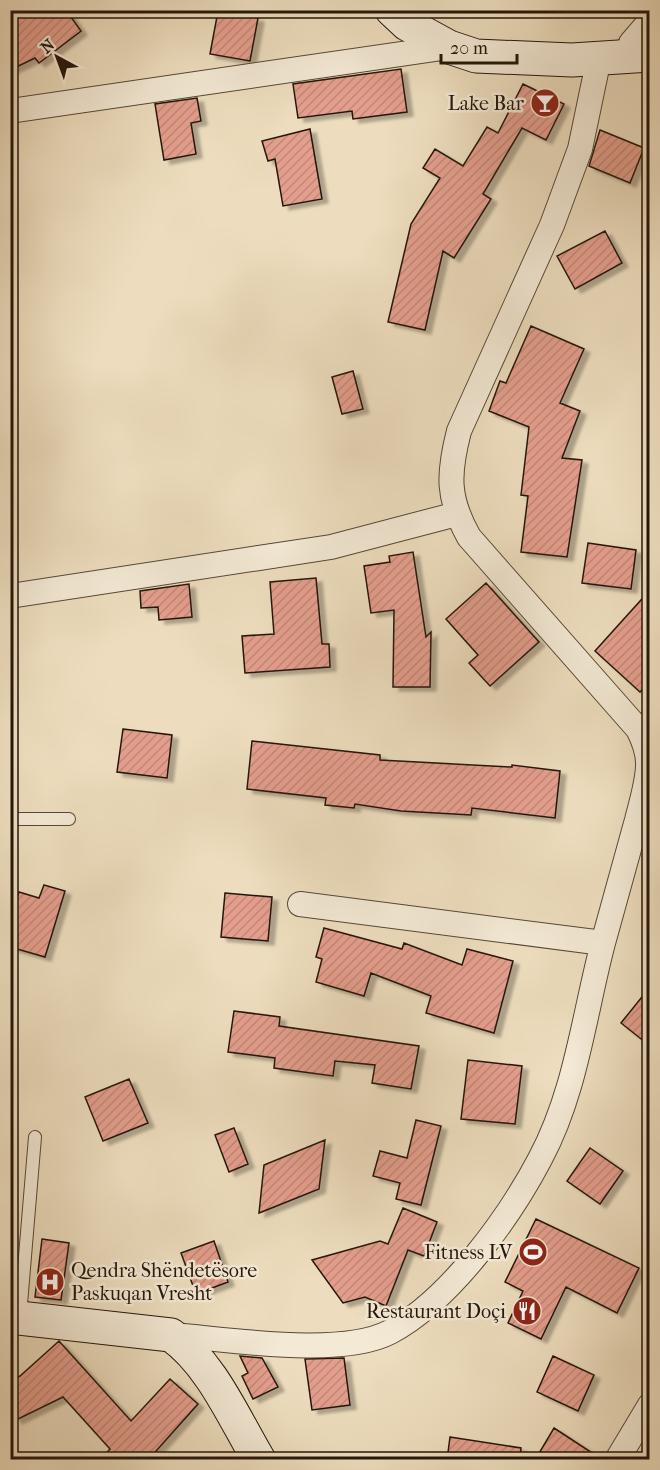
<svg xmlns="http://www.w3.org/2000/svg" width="660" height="1470" font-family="'IM FELL French Canon',serif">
<defs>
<pattern id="building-hatch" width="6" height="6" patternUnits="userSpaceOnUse" patternTransform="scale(1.5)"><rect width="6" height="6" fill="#e49e8d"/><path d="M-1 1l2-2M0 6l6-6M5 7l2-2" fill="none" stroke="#c38778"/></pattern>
<filter id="shadow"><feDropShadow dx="6" dy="4" stdDeviation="1.5" flood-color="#0004"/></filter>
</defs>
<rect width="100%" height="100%" fill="#edddbe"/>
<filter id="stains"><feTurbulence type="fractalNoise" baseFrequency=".00333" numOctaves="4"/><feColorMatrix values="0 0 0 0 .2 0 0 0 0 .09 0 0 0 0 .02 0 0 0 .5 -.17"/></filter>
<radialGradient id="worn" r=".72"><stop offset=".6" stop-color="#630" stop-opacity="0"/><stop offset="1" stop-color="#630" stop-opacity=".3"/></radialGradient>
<path fill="url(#building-hatch)" stroke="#24160a" stroke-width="1.5" filter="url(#shadow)" d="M10 10H66L81 31 39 63 35 58 10 70Z
M218 11 258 18 250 61 210 54Z
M401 69 407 112 353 119 352 111 298 118 293 84Z
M523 84 564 104 546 140 522 128 483 194 491 199 454 258 443 251 425 330 388 322 411 224 440 178 423 168 435 149 463 166 487 127 498 133Z
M197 98 201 121 191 123 196 154 164 160 155 104Z
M310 129 322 199 283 206 275 159 268 161 262 141Z
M600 130 644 148 630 183 589 166Z
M605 231 622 263 575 289 557 256Z
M531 326 584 349 560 403 580 411 562 458 582 460 567 557 521 552 528 496 521 495 529 427 489 411 500 381 506 383Z
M353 371 363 409 342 414 332 377Z
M588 543 636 550 631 589 582 583Z
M413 552 426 637 431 632 430 687H393L394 610 371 613 364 566 390 562 389 556Z
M316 578 322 644H329L330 667 245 673 242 636 274 634 270 582Z
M486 583 539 642 490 686 469 663 478 655 446 619Z
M189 584 192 617 159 620 158 607 141 608 140 591Z
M650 590V682L640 692 595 651Z
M123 729 172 735 167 778 117 772Z
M252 741 380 755V760L512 767V765L560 771 555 818 472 808 471 815 401 811 355 804 354 808 325 805 326 798 247 789Z
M44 885 65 891 45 957 10 947V920L19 892 39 898Z
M225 893 272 897 268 941 221 937Z
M324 928 402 949 404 943 462 965 467 949 513 961 494 1033 426 1013 431 996 371 973 364 996 316 982 322 959 316 957Z
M650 987V1046L621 1023Z
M234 1011 280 1017 279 1026 419 1046 411 1089 372 1083 375 1065 335 1061 333 1076 274 1068 275 1058 228 1052Z
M468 1060 522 1066 515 1124 461 1119Z
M129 1079 148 1123 103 1141 85 1097Z
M416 1120 441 1126 421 1205 396 1199 400 1183 373 1176 380 1151 407 1158Z
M234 1128 248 1164 229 1172 215 1135Z
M325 1140 319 1189 259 1213 264 1165Z
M590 1148 623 1171 600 1204 567 1181Z
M403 1208 437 1222 424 1256 408 1250 386 1306 365 1297 343 1303 312 1260 380 1241 388 1244Z
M536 1219 639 1268 617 1313 566 1287 541 1339 508 1323 523 1291 505 1282Z
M42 1239 69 1243 61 1300 35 1297Z
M214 1241 228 1282 196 1294 181 1253Z
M59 1341 131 1421 170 1379 198 1404 148 1460H100L110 1449 63 1397 16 1420 10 1408V1381L20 1376Z
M240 1356 262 1358 278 1387 253 1399 242 1376 248 1373Z
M553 1356 594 1375 578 1411 537 1392Z
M344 1358 350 1405 312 1410 305 1359Z
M554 1428 603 1460H535Z
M450 1437 521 1448 520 1460H447Z"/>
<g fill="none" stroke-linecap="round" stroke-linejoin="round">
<g stroke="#564837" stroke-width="14">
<path id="lane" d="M638 729 650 712
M10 819H69
M20 1316 35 1137"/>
</g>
<g stroke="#564837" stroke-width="26">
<path id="street" d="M629 56 631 43 650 21
M10 111 449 47
M10 596 331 547 457 514
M300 904 603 943
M171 1335C228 1339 340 1358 390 1332 449 1301 509 1218 540 1159 576 1092 584 1015 603 943 614 902 626 861 637 820 641 804 647 785 648 767 649 753 644 741 638 729L469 537C447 498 448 474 459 431L552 225 580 149 599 58
M617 1460 650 1405"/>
</g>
<g stroke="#24160a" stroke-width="35">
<path id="secondary" d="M392 10 407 24 449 47 476 56 572 60 650 55
M10 1317 171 1335C211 1363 234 1418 259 1460"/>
</g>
<use href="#lane" stroke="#f3e9d5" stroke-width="12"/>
<use href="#street" stroke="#f3e9d5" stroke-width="24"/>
<use href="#secondary" stroke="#f3e9d5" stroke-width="33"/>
</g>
<defs>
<g id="bar-disc" transform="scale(1.5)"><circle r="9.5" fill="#8f2418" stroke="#f3e9d5"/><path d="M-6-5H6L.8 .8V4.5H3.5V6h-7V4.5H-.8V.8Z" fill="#fff"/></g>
<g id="stadium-disc" transform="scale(1.5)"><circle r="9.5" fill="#8f2418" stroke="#f3e9d5"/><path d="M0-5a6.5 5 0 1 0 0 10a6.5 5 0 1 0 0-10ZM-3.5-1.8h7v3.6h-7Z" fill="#fff"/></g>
<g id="hospital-disc" transform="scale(1.5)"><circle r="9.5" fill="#8f2418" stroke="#f3e9d5"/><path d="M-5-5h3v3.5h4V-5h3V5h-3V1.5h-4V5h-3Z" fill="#fff"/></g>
<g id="restaurant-disc" transform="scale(1.5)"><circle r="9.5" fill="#8f2418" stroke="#f3e9d5"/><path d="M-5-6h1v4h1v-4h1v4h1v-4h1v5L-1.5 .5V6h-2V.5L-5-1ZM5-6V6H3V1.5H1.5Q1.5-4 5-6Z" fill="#fff"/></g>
</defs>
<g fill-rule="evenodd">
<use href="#bar-disc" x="545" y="103"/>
<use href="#stadium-disc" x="533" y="1252"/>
<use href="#hospital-disc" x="50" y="1282"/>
<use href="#restaurant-disc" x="527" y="1311"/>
</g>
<g text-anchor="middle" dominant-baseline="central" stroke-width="5" stroke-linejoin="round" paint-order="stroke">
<g font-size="20" fill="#24160a" stroke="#f3e9d5" text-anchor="end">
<text x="524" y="103">Lake Bar</text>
<text x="512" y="1252">Fitness LV</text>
<text x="71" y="1270" text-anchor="start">Qendra Shëndetësore<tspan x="71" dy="23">Paskuqan Vresht</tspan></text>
<text x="506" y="1311">Restaurant Doçi</text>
</g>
</g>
<rect width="660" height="1470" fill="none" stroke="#edddbe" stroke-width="36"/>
<rect x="12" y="12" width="636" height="1446" fill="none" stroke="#24160a" stroke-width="3"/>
<rect x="18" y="18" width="624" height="1434" fill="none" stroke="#24160a" stroke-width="1.5"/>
<g transform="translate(57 57) rotate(319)" stroke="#f3e9d5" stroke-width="4.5" paint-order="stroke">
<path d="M0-4.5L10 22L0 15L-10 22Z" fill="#24160a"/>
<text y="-9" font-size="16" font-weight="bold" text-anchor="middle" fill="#24160a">N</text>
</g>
<path d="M441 54v9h76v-9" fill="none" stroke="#24160a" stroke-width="3"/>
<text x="450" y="54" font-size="18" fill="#24160a" stroke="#f3e9d5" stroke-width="4.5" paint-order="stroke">20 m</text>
<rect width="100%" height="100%" filter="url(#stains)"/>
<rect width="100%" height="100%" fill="url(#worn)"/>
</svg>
